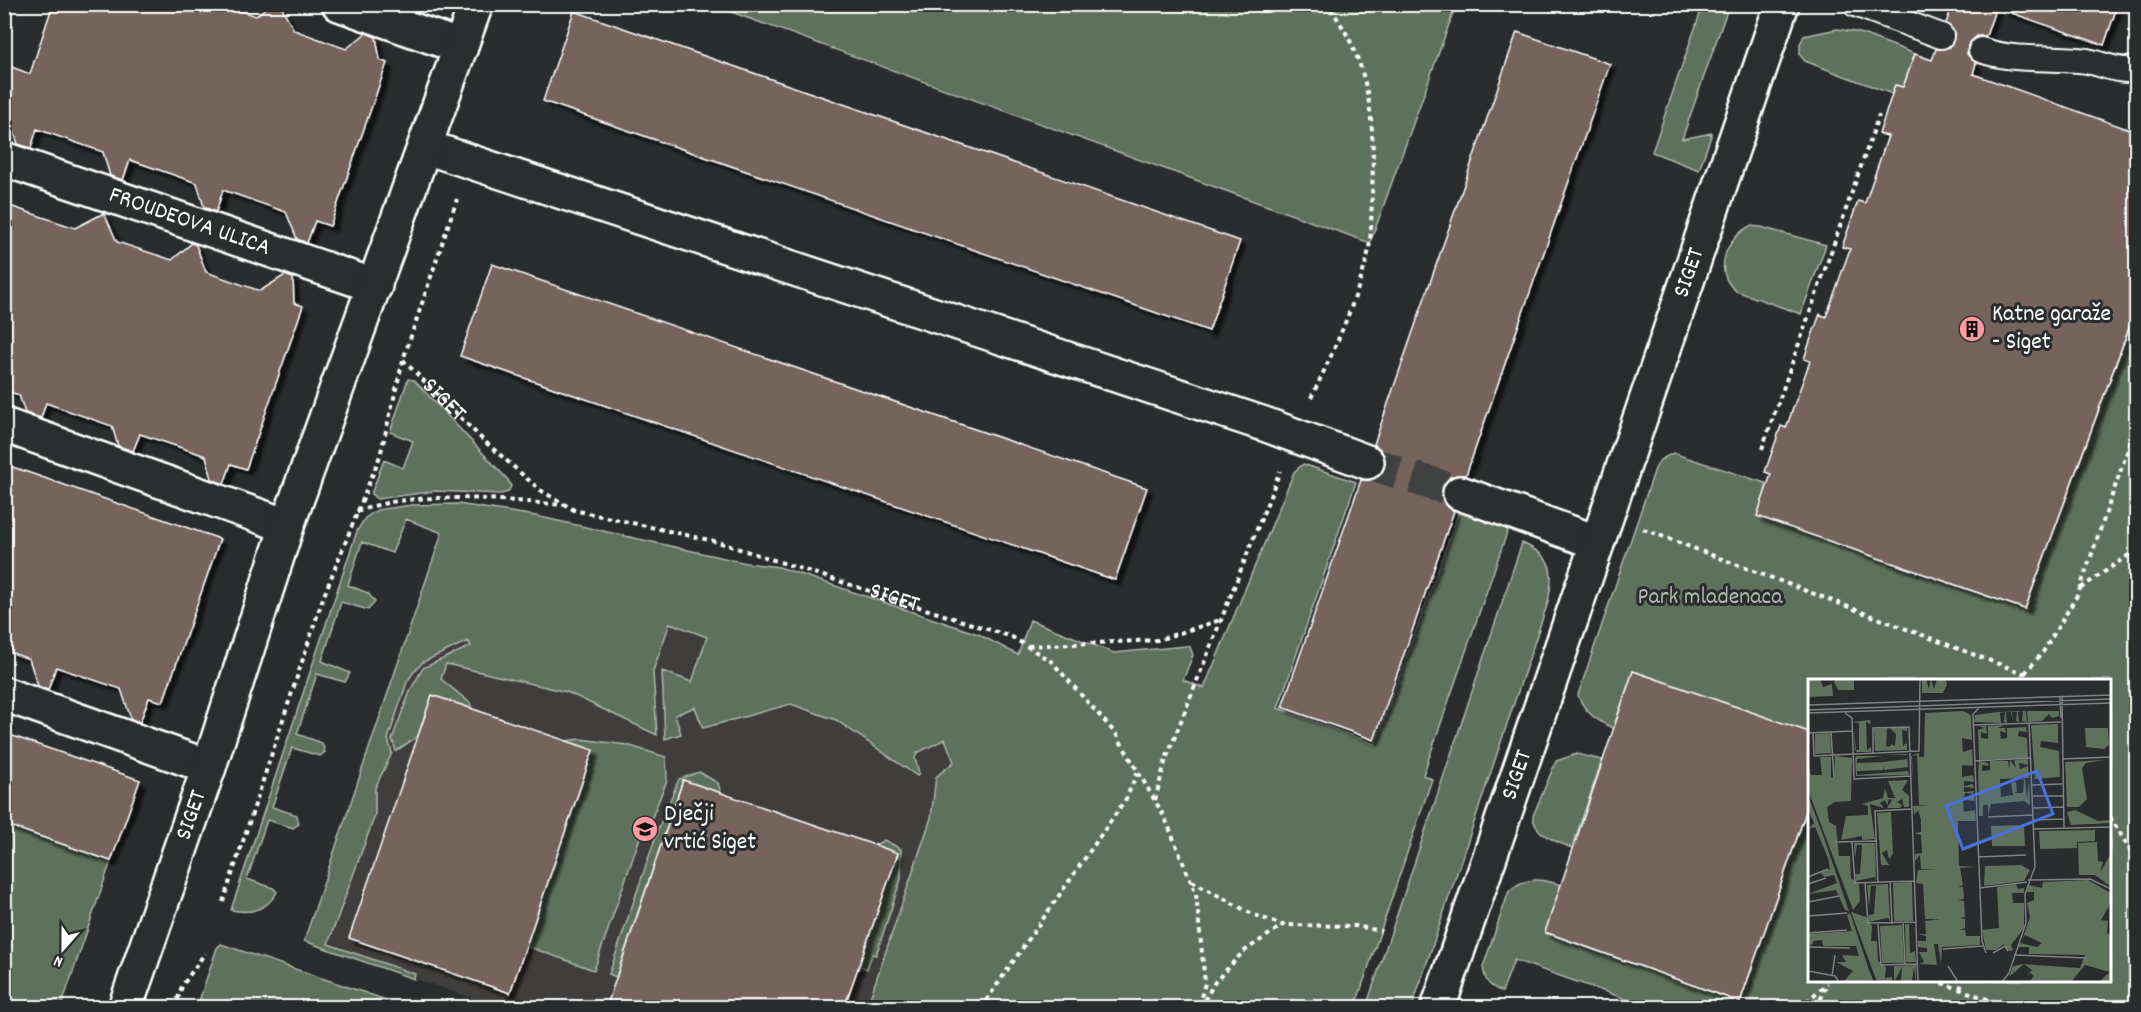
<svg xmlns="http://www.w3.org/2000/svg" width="2141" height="1012" font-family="Dekko,sans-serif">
<defs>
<filter id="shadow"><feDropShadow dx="5.5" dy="5.5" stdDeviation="1.5" flood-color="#0009"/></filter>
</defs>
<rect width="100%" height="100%" fill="#2a2d2e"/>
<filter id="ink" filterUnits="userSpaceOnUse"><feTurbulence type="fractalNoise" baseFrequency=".0167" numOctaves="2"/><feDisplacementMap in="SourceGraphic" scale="12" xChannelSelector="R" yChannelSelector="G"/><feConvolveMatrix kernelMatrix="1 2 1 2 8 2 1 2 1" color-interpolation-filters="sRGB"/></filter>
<g filter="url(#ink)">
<path fill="#403e3c" d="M456 510 989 688 882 1007H498L310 943Z"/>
<path fill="#5d715b" stroke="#aeb8ad" stroke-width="1.5" d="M712 5H1456L1370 243Z
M1703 5H1729L1682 139 1712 133 1699 170 1652 152Z
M1837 29 1860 33 1915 54 1903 87 1892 94 1805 61 1800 55V44L1804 36Z
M1750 226 1761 227 1826 245 1801 314 1736 291C1712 271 1726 239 1750 226Z
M2136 309V1007H1649L1514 960 1502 992C1489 986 1485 982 1483 967L1509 891C1525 876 1542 879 1561 885L1545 933 1739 1001 1809 804 1810 980H2110V680H1810L1809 732 1633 671 1613 728C1597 721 1584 712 1578 695L1655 469 1660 460 1673 453 1768 484 1757 516 2025 609Z
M408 379 414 380 508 480 511 486 508 492 501 494 436 491 377 499 371 494 384 460 403 468 413 441 390 432Z
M1303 464 1356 482 1278 708 1375 744 1460 508 1509 527 1423 775 1432 779 1355 1007H867L931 818 936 777 954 762 945 739 917 753 915 758 919 773 917 776 836 720 791 704 703 728 695 707 675 715 681 734 665 739 662 671 692 682 707 637 670 623 653 671 657 735 567 692 446 664 441 679 470 703 472 709 432 695 418 736 396 751 392 739 411 689 423 668 471 646 468 641 423 662 413 673 407 682 388 739 392 753 375 788V815L328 944 415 974 414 979 304 941 442 533 406 519 392 553 362 542 348 585 368 593 375 602 368 610 341 602 322 661 350 673 345 682 317 674 297 734 322 743 325 752 320 756 292 748 272 807 297 815 299 824 293 828 267 820 247 879 273 888 277 892C267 910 250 914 231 910L357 531 365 518 377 510 412 505 458 504 536 516 746 563 779 567 978 634 1018 655 1030 620 1114 653 1186 646 1190 647 1193 655 1183 680 1204 688 1294 472Z
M1522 543C1554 557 1554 570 1548 602L1412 1007H1366Z
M580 739 627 745 666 757 667 780 650 822 645 823 594 970 526 946 593 750 566 741Z
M1577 754 1602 760 1572 848C1557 842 1534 835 1533 816L1556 761Z
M699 772 718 783 721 793 683 780 616 977 609 974 659 827 679 779Z
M5 824 111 861 61 1007 5 1008Z
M884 840 901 849V879L876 955 872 954 867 969 859 966 897 854 875 845Z
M221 944 407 1007H197L217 948Z"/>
<path fill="#74645b" stroke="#fff" stroke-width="1.5" filter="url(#shadow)" d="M53 4H220L256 16 270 4H280L294 30 346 49 366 33 376 37 380 60 387 63 330 226 315 221 307 243 297 239 286 212 223 190 216 212 204 207 197 183 145 165 130 160 123 180 110 176 103 152 37 129 31 148 18 144 10 121 4 119V64L30 74Z
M1953 4H1997L1986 36H1977L1968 45 1967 54 1976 63 1973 74 2136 132V309L2025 609 1757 516 1771 474 1765 472 1781 426 1786 428 1810 361 1804 359 1810 341 1820 314 1826 317 1850 249 1842 247 1858 201 1865 203 1888 136 1879 134 1895 85 1903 87 1915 54 1932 60 1936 49 1950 47 1955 33 1946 23Z
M2004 4H2118L2104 45 2003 10Z
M574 11 1240 241 1209 331 543 101Z
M1517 32 1610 64 1466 475H1457L1448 478 1442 487V496L1445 505 1454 511 1374 740 1282 707 1361 480H1371L1378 477 1385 468V458L1382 451 1374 444Z
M4 204 75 228 104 213 117 242 172 260 192 243 196 245 206 272 260 291 285 275 293 278 294 303 303 306 246 469 231 464 224 484 212 479 206 456 140 434 133 451 118 446 112 426 46 403 41 418 25 413 19 395 4 390Z
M492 264 1147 488 1115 580 460 356Z
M4 464 220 539 163 702 149 698 140 722 131 719 121 689 56 667 48 690 38 686 29 659 4 650Z
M1633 671 1809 732V803L1740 1002 1545 932Z
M432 695 593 750 510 993 349 938Z
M4 733 140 780 111 861 4 824Z
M683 780 898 853 844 1008H606Z"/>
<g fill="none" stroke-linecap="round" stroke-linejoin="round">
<path stroke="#3f4243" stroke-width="33" stroke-dasharray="33 16" stroke-linecap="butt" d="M1367 462 1460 493"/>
<g stroke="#fff" stroke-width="28">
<path id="lane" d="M1855 4 1941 36
M1981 50C2014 62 2052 56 2087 61 2103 64 2120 73 2136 69"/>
</g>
<g stroke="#fff" stroke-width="38">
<g id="street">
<path d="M339 4 461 47"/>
<path d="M426 147 1264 424 1367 462"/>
<path id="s2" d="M4 159 375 286"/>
<path d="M4 425 287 526"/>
<path d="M1460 493 1596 542"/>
<path d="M4 694 209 767"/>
<path id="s3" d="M125 1008 209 767 287 526 476 4"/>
<path id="s4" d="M1438 1008 1782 4"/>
</g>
</g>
<g stroke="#fff" stroke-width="4" stroke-dasharray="4.5 4.5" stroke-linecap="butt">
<path id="s1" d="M403 360 482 439 540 490 574 510 718 542 1012 637 1052 662 1116 734 1165 818 1196 894 1205 983 1198 1008"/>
<path d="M1311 398C1333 353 1354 307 1367 258 1372 238 1371 215 1372 194 1375 124 1372 62 1327 4"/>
<path d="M1762 449 1879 115"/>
<path d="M357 512C412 488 505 501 565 505"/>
<path d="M1643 529 2025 674 2029 680"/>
<path d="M2081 588 2136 550"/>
<path d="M1028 646 1158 640 1220 620"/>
<path d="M2019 680 2043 652 2078 594 2136 426"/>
<path d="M1155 800 1166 759 1280 471"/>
<path d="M2110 817 2136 860"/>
<path d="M1192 881 1252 914 1282 925"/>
<path d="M223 902 323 598 380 456 403 360 457 199"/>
<path d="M1933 980 2013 1008"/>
<path d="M1960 989 1963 980"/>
<path d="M175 1008 182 986 205 953"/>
<path d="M981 1008 1126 799 1138 771"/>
<path d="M1200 1008 1215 982 1243 952 1283 925 1356 926 1381 931"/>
<path d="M1800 1008 1827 983"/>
<path d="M1817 1008 1826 986"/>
</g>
<use href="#lane" stroke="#2a2d2e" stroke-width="24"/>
<use href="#street" stroke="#2a2d2e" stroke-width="33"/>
</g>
</g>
<defs>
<g id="building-disc" transform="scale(1.35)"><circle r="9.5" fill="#ff9aa2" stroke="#2a2d2e"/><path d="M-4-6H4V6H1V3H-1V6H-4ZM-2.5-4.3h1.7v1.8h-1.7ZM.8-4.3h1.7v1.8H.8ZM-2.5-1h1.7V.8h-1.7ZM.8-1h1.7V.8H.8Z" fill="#111"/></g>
<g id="school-disc" transform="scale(1.35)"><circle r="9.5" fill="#ff9aa2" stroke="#2a2d2e"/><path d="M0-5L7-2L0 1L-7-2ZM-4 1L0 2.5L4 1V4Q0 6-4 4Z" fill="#111"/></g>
</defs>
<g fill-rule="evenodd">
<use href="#building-disc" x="1972" y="329"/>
<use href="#school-disc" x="645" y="829"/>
</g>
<g text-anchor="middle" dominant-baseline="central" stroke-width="6" stroke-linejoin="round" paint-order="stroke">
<g font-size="24" fill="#fff" stroke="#2a2d2e">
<text stroke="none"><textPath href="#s2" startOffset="196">FROUDEOVA ULICA</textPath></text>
<text stroke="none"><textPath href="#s4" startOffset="777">SIGET</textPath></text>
<text stroke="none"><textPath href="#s1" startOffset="57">SIGET</textPath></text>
<text stroke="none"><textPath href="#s1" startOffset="561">SIGET</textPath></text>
<text stroke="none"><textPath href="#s4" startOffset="246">SIGET</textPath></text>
<text stroke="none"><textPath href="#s3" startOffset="204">SIGET</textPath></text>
</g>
<g font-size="24" fill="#fff" stroke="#2a2d2e" text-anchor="start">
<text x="1992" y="315">Katne garaže<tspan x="1992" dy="28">- Siget</tspan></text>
<text x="664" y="815">Dječji<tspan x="664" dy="28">vrtić Siget</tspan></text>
</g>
<g font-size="24" fill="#aeb8ad" stroke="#2a2d2e">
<text x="1710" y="598">Park mladenaca</text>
</g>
</g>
<g transform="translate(1808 679)">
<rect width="303" height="303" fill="#2a2d2e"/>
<path d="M0 0H12L15 8 24 5 25 17 0 18ZM28 0H46V11H30L26 3ZM114 0H118L121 10 123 0 126 10 129 0 138 1 139 6 135 14H114ZM155 32 163 36 164 61 154 59 155 73 164 70 165 87 154 86V98L165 96 166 103 156 102V107L165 105 166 109 156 108V113L166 112 165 115 157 114 156 119 166 117 167 122 155 121 156 133 167 131 168 142H150L151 187 168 188 152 189 155 206 150 208H155L156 220 150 221 156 222 157 238 151 239 157 240V249L152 251H157L158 257H152H172V266L134 268 133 285 130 265H126L129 286 111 285 116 283 111 273H119V269L110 268V262H118V257L110 255H118L117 242 132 240H117L115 205 108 204 110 191 130 190H113L112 176 107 182V175L114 174 113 156 106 154 113 153V141L110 131 106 136 105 127 122 126H111L109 76 104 77 105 101 103 77 111 74V78H116L117 34ZM215 32 210 33 211 43 208 42 209 33H204L205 43 203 33H198L199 44 196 43 197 33 192 34 193 44 166 43 167 36 189 33 218 32 219 43 214 42ZM219 32H251V37L244 39 241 35 234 42 220 43ZM62 41 63 45 58 43 59 71 63 68V46V73H49L47 71 46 49 48 71H51V44L45 43ZM250 45V64L233 62 232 68 251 72 252 98 227 100 223 46ZM196 46 190 49H197L198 54 192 52 193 60 199 59V49L218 48 219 53 211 52 210 57 219 59 220 79 171 81 170 51 177 49 170 47H178L179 55 173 53V59L180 60V47ZM99 48V52L94 51 95 67 99 64V71L67 72 66 50 79 49 78 67 82 68 83 65 87 67 88 55 82 49ZM277 49H300L301 66 296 70 278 68ZM22 54 23 74 7 75V55ZM99 75 100 88 76 91V86L75 91 49 92V96L100 92 101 96 48 97 47 79 48 77H75L49 80V84L76 83 99 80V76H76ZM27 77 44 79 43 122 27 123 19 128 21 143 28 147 31 177H42L43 199 51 205 52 222 45 231 0 111V84L3 96H14L12 78H23V98L26 99ZM220 80V86L211 84 212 90 220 87 221 99 192 100 193 118 205 116 203 104 208 103 209 113 206 114H215L216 101 212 100H217L219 120 221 100 222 126 216 122 183 125 180 137V126H175V137H171L170 82 171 92V82L180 84 181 87 174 86V92L182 91V82H200L201 90 202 81 208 89 206 81ZM297 81 278 84 274 89 279 120 271 128H259L257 83ZM100 101 94 111 101 117V128H96L94 120 89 123 94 126 92 129H79L84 121 81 120 79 126 77 121 72 124 76 129 62 125 67 160 54 161V157L33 161 38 137 60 136V127L54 125 75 119 77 109 80 119H87L80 102ZM0 116 16 159 41 232 37 231 28 211 0 215 29 204 26 196 17 198 12 194 22 190 20 179 7 148 0 150 6 144 0 130ZM267 131 290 142 303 141V144L263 146 259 133ZM83 133 85 175 81 180 79 171 74 174 81 186H73L69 134ZM216 146 217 167H184L183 147ZM287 151V162L269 163V169L232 170 231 152ZM289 163 290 182 295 183 292 194 303 174V208L287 196H271L270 164ZM46 164H67L68 202 67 198 48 202 47 195H52L54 166H49L47 179ZM213 186 222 191 216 202 176 207 177 187ZM280 201 303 214V224L293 241 300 242 299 254 303 256V303H291L302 293 277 286 263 303H221L226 297 223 294 219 297 224 291 216 285 201 298 205 287 215 285 272 289 277 276 221 275V268H210L212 264 229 268 234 264 217 256 215 259 222 238 219 224 226 221V213H219L220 206 234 209 235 203ZM104 203 105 242H86L85 204ZM80 205 82 242 80 239 60 243 61 236 66 235 68 207H63L61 228 59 206ZM208 205 210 210 216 209V214H204L205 224H216V249L203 266 205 271 201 272 196 265 188 271H178L174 251 191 249 189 208ZM43 233 58 238 64 247 63 262H69L70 282 78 288 77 299 84 298V303H69ZM42 234 61 291 66 303H35L45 292 28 283H38L34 276 51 277 48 267H15L14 261 6 262 3 267 0 262V255L44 252 39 236ZM97 245 106 246H101L102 274 107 272 108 283H98ZM94 246 96 284H74L72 247ZM108 286V303L106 288 104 303H93L94 288 86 303V287Z" fill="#5d715b"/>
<path fill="none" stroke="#7f8182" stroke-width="1.5" d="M252 18 253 39M254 18 256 149M0 26 303 16M171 29 165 35 174 262 178 274M0 31 303 20M0 34 303 24M37 34 44 39 46 100 102 97M165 46 253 43M23 53 26 99M0 54 44 52M5 54 6 77 111 72 112 0M65 74V49L101 48 110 303M254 80 303 78M167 82 223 79M224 106 254 105M225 117H255M225 129 255 128M180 138 225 136M225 141 256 140M225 150 303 148M27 163 69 162M44 163 47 204 106 202M170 178 218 176M0 198 20 190M220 201 282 200 303 210M82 203 84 245M57 204 60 244 108 243M70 204 67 132 104 130M0 205 18 199M172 209 219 203M0 223 31 217M0 237 39 234M95 244 97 285M70 245 73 286 109 285M0 254 39 251M0 268 42 269M135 270 175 267M185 274 197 267 200 272M206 276 278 279M140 287 150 303M0 292 27 297 31 303M24 297 27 276M194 303 201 294 218 244 217 215 227 188 221 44"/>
<path fill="#4a71e0" fill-opacity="0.15" stroke="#4a71e0" stroke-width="3" d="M229 92 245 135 155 170 138 127Z"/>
<rect width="303" height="303" fill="none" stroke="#fff" stroke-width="3"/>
</g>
<rect width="2141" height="1012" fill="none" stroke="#2a2d2e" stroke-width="24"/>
<rect x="12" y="12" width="2117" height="988" fill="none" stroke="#fff" stroke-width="2" filter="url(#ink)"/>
<g transform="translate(63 949) rotate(201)" stroke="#2a2d2e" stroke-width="4.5" paint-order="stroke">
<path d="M0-4.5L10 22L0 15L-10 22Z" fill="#ffffff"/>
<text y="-9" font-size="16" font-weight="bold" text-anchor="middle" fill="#ffffff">N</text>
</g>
</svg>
